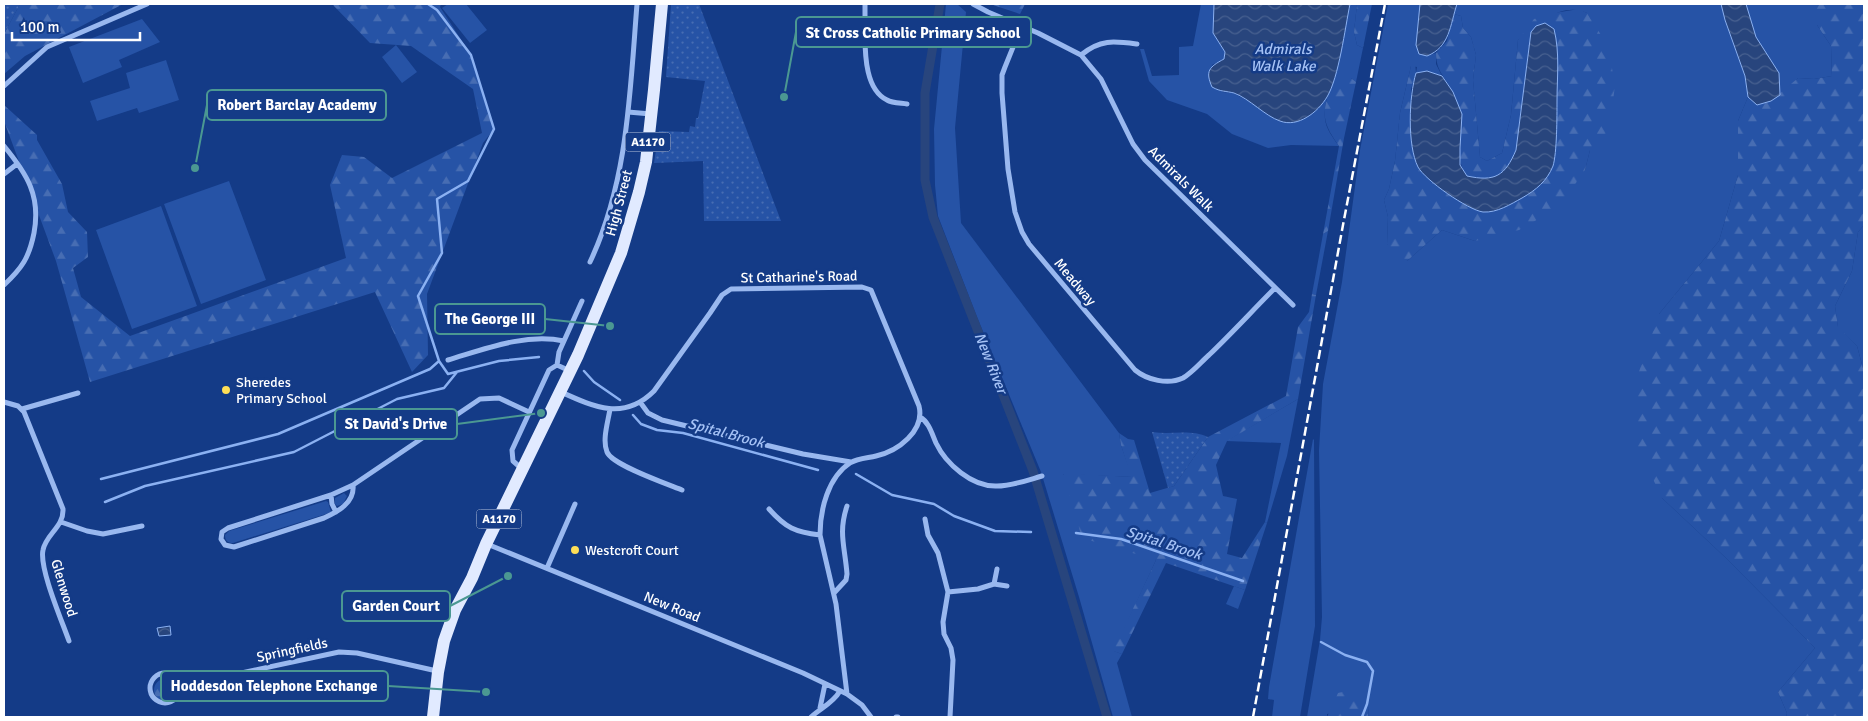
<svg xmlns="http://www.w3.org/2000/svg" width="1868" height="721" font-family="Signika,sans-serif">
<defs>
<pattern id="forest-firs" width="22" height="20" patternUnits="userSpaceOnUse" patternTransform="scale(1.25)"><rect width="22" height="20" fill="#2653a6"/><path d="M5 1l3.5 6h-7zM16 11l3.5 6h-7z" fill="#476db3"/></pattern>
<pattern id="park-dots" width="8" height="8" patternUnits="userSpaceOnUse" patternTransform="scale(1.25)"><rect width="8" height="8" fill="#2653a6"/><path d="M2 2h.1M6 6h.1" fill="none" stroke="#476db3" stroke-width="1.8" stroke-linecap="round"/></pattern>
<pattern id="water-waves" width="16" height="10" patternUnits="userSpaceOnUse" patternTransform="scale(1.25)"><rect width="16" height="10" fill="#28457d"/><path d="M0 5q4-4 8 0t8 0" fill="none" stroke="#486190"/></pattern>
</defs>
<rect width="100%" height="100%" fill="#143b87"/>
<path fill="#2653a6" d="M448 4H466L487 30 470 43 442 8Z
M946 4H957L966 12 955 128 961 223 1119 433 1121 445 1132 477 1063 474 1156 560 1114 651 1122 654 1117 663 1132 717H1113L1079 597 1041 472 977 317 938 216 935 185 934 129Z
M1201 4H1214L1213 33 1225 52 1224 59 1212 65 1222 92 1233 93 1254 104 1307 118 1327 97C1322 121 1325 127 1339 146L1291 145 1268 148 1232 134 1207 114 1167 100 1149 81 1140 49H1144L1152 76 1179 75V47L1193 46Z
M1350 4H1357L1354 32 1357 45 1363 48 1356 82 1351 78 1333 81Z
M1388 4H1420L1416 45 1420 54 1427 56 1436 53V64L1442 76 1427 71 1416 73 1417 67 1411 66 1400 113 1395 161 1389 189 1384 200 1388 217 1387 244 1407 261 1442 230 1475 241 1585 170 1590 150 1587 13C1561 1 1537 25 1518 40L1511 115 1502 153 1487 161 1480 157 1473 80 1476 55 1471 37 1463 28 1461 16 1454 14 1457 4H1721L1725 21 1745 76 1748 97 1738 121V175L1719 241 1659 314 1662 498 1726 558 1815 648 1778 692 1787 713 1786 717H1368L1369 706 1327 714V717H1307L1320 640 1322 617 1319 450 1323 384 1342 282 1360 150Z
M1746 4H1817V25L1831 46 1832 76 1814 79 1798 78 1780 95C1781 70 1767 58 1756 38 1751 28 1749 15 1746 4Z
M142 19 160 42 119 60 122 67 83 83 69 47Z
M396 45 417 72 402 83 382 57Z
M166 60 179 100 139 113 137 108 97 121 90 101 130 88 126 73Z
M229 181 266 280 201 304 164 204Z
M161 206 197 306 132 329 96 230Z
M1864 225V372L1857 346 1838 328 1835 306 1852 271 1858 232Z
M1328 231 1316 295 1312 294 1323 234Z
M1298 399 1287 456 1267 523 1265 522 1281 443 1226 441Z
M1313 439 1314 440 1315 626 1300 717H1272L1274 700 1268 699 1269 687Z
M344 493 347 496 343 504 337 506 335 504V498Z
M326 501 328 502 331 512 326 514 233 543C228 543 225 541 225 535L229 531Z
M1234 586 1245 590 1238 609 1226 604Z"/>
<path fill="url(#forest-firs)" d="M20 4H123L25 56 4 74V34Z
M332 4H441L440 7 471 55 494 129 483 143 427 294 428 355 412 372 375 292 90 382 56 261 4 121V105L37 135V140L62 184 68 212 87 232 88 257 73 268 81 297 130 336 346 258 330 185 342 155 364 157 392 178 482 133 473 89 411 46 370 43Z
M990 4H1025L1020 14Z
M1357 4H1372L1363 48 1357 45 1354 32Z
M1817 4H1864V225L1858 232 1852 271 1835 306 1838 327 1857 346 1864 372V505L1863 512 1864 516V717H1786L1787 713 1778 692 1815 648 1726 558 1662 498 1634 439 1635 383 1659 314 1719 241 1738 175V121L1748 97 1757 105 1771 101 1798 78 1814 79 1832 76 1831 46 1817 25Z
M1579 9 1587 13 1608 46 1615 85 1611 117 1602 145 1590 150 1585 170 1559 207 1519 230 1475 241 1442 230 1407 261 1395 259 1387 244 1388 217 1384 200 1389 189 1395 161 1400 113 1411 66 1415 62 1416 73 1411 89V142L1418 167 1533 192 1531 32 1516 150C1505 176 1495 182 1467 176 1456 159 1461 153 1461 134 1461 123 1457 110 1454 99 1451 80 1436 76 1436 53L1447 41 1454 14 1461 16 1463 28 1471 37 1476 55 1473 80 1480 157 1487 161 1502 153 1511 115 1518 40 1534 19 1554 13Z
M1342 77 1351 78 1356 82 1344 138 1328 231 1323 234 1339 146C1320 120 1322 111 1333 81Z
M1312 294 1316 295 1298 399 1227 441 1216 465 1223 496 1237 499 1227 554 1242 558 1265 522 1267 523 1245 590 1166 563 1122 654 1113 651 1156 560 1082 538 1063 473 1131 477 1121 445 1119 433 1128 439 1134 440 1150 493 1174 486 1208 437 1286 396 1298 327 1309 312Z
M154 690a11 11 0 1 1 22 0a11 11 0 1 1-22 0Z
M1355 689 1369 706 1368 717H1327L1338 693Z"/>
<path fill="url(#park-dots)" d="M4 4H20L4 34Z
M671 4H699L781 221H704L703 161 654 163 659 131 689 132 690 126 695 127 696 118H698L705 81 666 77Z
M1152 432C1171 435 1191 429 1208 437L1174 486 1168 488Z"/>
<path fill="url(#water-waves)" stroke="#8bb1f2" d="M1214 4H1350C1345 28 1339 77 1327 97 1318 112 1298 128 1280 121 1265 116 1250 99 1234 93 1226 91 1221 92 1212 87 1205 71 1209 67 1224 59L1225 52 1213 33Z
M1420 4H1457C1450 25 1450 47 1427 56L1419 54 1416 45Z
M1721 4H1746L1756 37 1779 73 1780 95 1771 101 1757 105 1748 97 1745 76 1725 20Z
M1545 23 1554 29C1560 53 1557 77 1557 101 1557 116 1557 153 1553 166 1547 181 1536 190 1522 198 1511 204 1497 213 1483 212 1468 210 1425 180 1418 167 1407 145 1409 96 1416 73L1427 71 1442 76 1453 92 1462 114 1460 148V165L1467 176C1495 182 1505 176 1516 150L1531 32 1536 26Z
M170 626 171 635 159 636 157 628Z"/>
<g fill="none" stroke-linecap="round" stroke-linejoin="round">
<path stroke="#8bb1f2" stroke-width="2.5" d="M428 4 437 10 471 55 494 129 468 181 437 199 442 253 418 296 439 361 448 374 499 361 539 357
M584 371 594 382 620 400
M633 415 641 424 657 430 683 433 818 470
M856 474 892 495 934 504 954 516 995 531 1031 532
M101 479 278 434 430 369 439 361
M105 502 145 486 294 452 397 399 444 388 457 372
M1076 533 1121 539 1243 581
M1321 642 1345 655 1367 662 1373 671 1367 704 1362 717"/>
<path stroke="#28457d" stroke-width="9" d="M940 4 925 93V180L933 217 1033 471 1107 717"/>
<path stroke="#375899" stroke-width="5" stroke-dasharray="5 2.5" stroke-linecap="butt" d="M865 36V20"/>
<path stroke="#99b8ef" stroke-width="5" d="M973 4 988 12 1038 33 1081 55 1101 79 1133 144 1145 160 1293 305
M865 20V4
M1022 25 1005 67 1002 75V93L1008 169 1015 212 1022 232 1029 244 1135 370C1147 380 1168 385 1183 378 1193 372 1201 362 1209 355 1232 333 1253 310 1275 288
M865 36C865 56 866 90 887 100 892 103 901 103 907 104
M1081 55C1100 39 1114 41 1137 44
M4 86 47 47 147 4
M628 112 651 114
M4 146C27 174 41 196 34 233 29 258 22 268 4 285
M4 174 17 164
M590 262C628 182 630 91 637 4
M448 360C485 349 525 333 564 341
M557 365 559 352 582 301
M561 392C594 407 624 421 654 391L710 313 722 295 731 289 862 287 871 290 919 406C925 431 898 451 876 456 868 458 858 458 850 463 828 477 820 510 820 535L836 604 847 694 862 705 871 717
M4 402 18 406 24 412 63 509C64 527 46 534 43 550 39 568 62 621 69 641
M640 402 648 413 662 420 803 454 851 462
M22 409 78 393
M610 409C608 422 602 440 607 452 612 465 667 484 682 490
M920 417C929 422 932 434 936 443 946 464 972 487 997 486 1012 486 1028 480 1042 476
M521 468 513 461 512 450 549 370 557 365 570 371
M353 485 331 495 228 528 222 532 221 539 225 545 234 547 324 518C337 512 355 503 353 485L480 399 499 398 529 412
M331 495 332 504 336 512
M769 509C786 528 795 532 820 535
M925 519 928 535 938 553 948 592 943 622 944 634 951 648 953 660 950 717
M61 522 87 531 103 534 142 526
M487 544 803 673 847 694
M547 568 575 504
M994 584 997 569
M948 592 978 589 994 584 1007 586
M834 593 846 580 847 574C845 547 838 533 847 506
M150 688a15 15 0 1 1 30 0a15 15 0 1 1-30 0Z
M181 686 339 652 357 653 437 671
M820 708 825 684
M811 717C821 708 833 703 840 691
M896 717H898"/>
<path stroke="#e1eaff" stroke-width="12" d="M433 717 438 672 444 641 455 610 472 578 486 544 578 355 621 253 639 192 646 162 654 90 662 4"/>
<path stroke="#fff" stroke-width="2.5" stroke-dasharray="9 4" stroke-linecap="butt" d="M1253 717 1343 225 1385 4"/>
</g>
<g fill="#ffdf57" stroke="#143b87" stroke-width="2">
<circle cx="226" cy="390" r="5"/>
<circle cx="575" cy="550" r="5"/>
</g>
<g text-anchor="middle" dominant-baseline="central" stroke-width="5" stroke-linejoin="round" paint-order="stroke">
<g fill="#143b87" stroke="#b8c4db" stroke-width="1">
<rect x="625.5" y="132.5" width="45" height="19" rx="4"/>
<rect x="476.5" y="509.5" width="45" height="19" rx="4"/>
</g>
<g font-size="12" font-weight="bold" fill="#fff">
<text x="648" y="142">A1170</text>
<text x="499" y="519">A1170</text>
</g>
<g font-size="14" fill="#fff" stroke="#143b87">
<text transform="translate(1181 179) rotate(45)">Admirals Walk</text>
<text transform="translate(619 203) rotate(-75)">High Street</text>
<text transform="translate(799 277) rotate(-1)">St Catharine's Road</text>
<text transform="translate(1075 282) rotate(50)">Meadway</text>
<text transform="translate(64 588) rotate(73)">Glenwood</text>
<text transform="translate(672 607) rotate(22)">New Road</text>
<text transform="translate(292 650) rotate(-12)">Springfields</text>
</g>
<g font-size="14" fill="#fff" stroke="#143b87" text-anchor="start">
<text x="236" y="382">Sheredes<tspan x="236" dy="16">Primary School</tspan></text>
<text x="585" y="550">Westcroft Court</text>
</g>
<g font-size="15" font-style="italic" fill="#a5c2f6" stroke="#143b87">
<text x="1283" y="49">Admirals<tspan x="1283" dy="17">Walk Lake</tspan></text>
<text transform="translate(991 363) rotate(68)">New River</text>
<text transform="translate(726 433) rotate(15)">Spital Brook</text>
<text transform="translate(1164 543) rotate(18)">Spital Brook</text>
</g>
</g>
<path fill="none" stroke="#4b9892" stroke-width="2" d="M784 97L796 32M195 168L207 105M610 326L545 319M541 413L457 424M508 576L450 606M486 692L388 686"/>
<g fill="#4b9892" stroke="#143b87" stroke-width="2">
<circle cx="784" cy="97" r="5"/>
<circle cx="195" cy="168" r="5"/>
<circle cx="610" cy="326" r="5"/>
<circle cx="541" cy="413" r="5"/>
<circle cx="508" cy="576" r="5"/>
<circle cx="486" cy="692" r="5"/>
</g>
<g fill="#143b87" stroke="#4b9892" stroke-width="2">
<rect x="796" y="17" width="235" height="30" rx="5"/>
<rect x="207" y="90" width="179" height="30" rx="5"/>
<rect x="435" y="304" width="110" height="30" rx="5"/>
<rect x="335" y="409" width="122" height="30" rx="5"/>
<rect x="342" y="591" width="108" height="30" rx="5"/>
<rect x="161" y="671" width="227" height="30" rx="5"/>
</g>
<g font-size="15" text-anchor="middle" font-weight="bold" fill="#fff">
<text x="913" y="38">St Cross Catholic Primary School</text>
<text x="297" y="110">Robert Barclay Academy</text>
<text x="490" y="324">The George III</text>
<text x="396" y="429">St David's Drive</text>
<text x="396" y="611">Garden Court</text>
<text x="274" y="691">Hoddesdon Telephone Exchange</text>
</g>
<rect width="1868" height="721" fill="none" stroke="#ffffff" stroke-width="10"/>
<path d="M12 32v8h128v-8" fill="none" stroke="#ffffff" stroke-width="2.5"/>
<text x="20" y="32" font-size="15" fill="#ffffff" stroke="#143b87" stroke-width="4" paint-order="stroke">100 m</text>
</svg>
